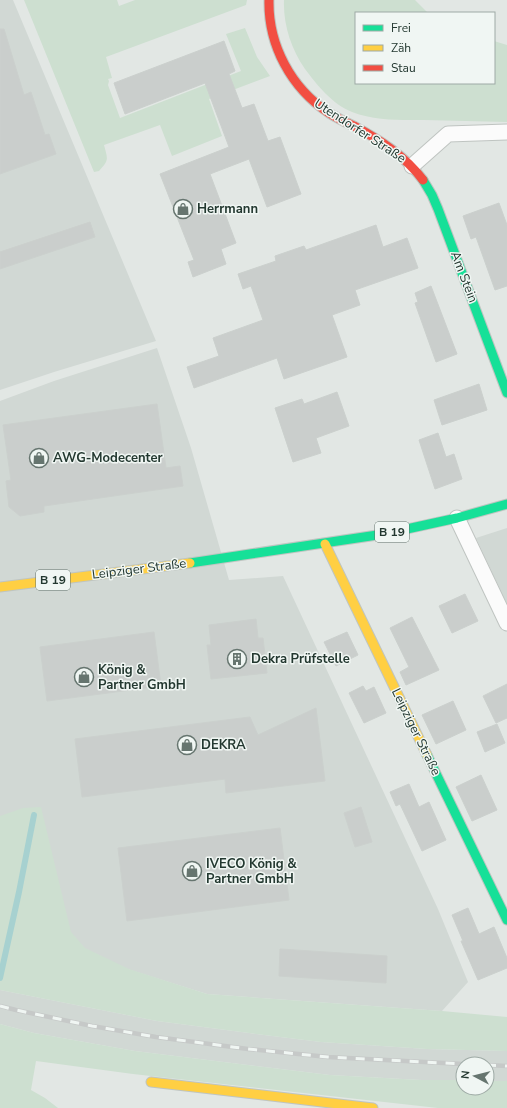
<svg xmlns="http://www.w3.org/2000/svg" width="507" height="1108" font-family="'Nunito Sans',sans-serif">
<rect width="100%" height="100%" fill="#e2e7e4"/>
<path fill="#d1d8d4" d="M0 0H13L156 341 54 372 0 390Z
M157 348 191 448 229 580 283 576 438 909 468 982 442 1011 207 994 0 929V401L54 381Z
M507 528V604L476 538Z
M0 990 157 1021 249 1033 321 1042 427 1049 507 1051V1081H487V1064H463V1080H421L330 1075 135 1051 34 1033 0 1024Z"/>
<path fill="#cddfd0" d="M24 0H117L119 6 135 0H247L246 5 106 57 112 78 108 79 109 81 108 85 120 118 241 71 226 34 245 28 257 57 270 76 209 99 222 136 172 156 160 125 104 145C108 160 109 160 99 171L94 172Z
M284 0H415L428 13H356V83H494V41L507 45V122C479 121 452 121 424 120 400 120 375 121 352 112 332 104 317 85 305 69 291 49 283 24 284 0Z
M41 807 71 932 85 948 129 969 207 994 442 1011 507 1017V1051L427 1049 321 1042 249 1033 157 1021 0 990V816L23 808Z
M0 1024 34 1033 135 1051 330 1075 421 1080H463V1088H487V1081H507V1108H438L133 1074 36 1061 31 1090 45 1098 58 1108H0Z"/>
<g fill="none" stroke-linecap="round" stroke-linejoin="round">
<path stroke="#a7d1d0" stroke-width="6" d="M0 978 19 892 34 815"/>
</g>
<path fill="#cacecc" stroke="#cbd0cd" d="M0 29H4L24 95 31 92 45 135 49 134 56 154 0 174Z
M224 41 235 71 229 74 242 108 254 104 268 141 280 137 301 194 267 207 249 159 210 174 236 243 221 249 226 264 193 277 188 262 194 260 160 174 229 147 205 83 125 114 114 83Z
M499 203 507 225V286L495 290 476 237 471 239 463 216Z
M90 222 95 237 0 269V252Z
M376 225 383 247 407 238 418 268 355 290 360 305 332 315 347 357 284 379 277 358 194 388 187 367 219 356 213 338 263 320 251 286 243 289 238 274 276 261 275 256 304 246 306 250Z
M431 286 457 354 436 362 415 303 418 302 415 293Z
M479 384 487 410 442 425 434 400Z
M337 392 349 426 316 438 321 453 293 462 275 408 302 399 304 404Z
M157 404 166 468 180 466 183 486 44 506V512L20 516 9 507 6 481 11 480 3 425Z
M438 433 446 457 454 454 462 479 435 489 419 440Z
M465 594 478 621 452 633 439 606Z
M412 617 439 670 406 685 400 672 409 667 390 628Z
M256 619 258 638H263L267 673 211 679 207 645H211L209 625Z
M154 632 161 686 47 701 40 647Z
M347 632 358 655 336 666 324 642Z
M507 684V718L496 723 483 696Z
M363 686 366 691 374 687 386 713 364 723 349 693Z
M453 701 466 730 436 744 422 715Z
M316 708 325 781 226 793 225 779 82 797 75 739 250 717 258 735Z
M497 724 505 743 485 752 477 732Z
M481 775 497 810 472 821 456 787Z
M409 784 419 807 429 802 446 840 422 851 400 804 396 806 390 792Z
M361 807 372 842 355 847 344 813Z
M280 828 289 900 127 921 118 848Z
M468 908 479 934 494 927 507 958V968L478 980 461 941H463L452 915Z
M280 949 387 956 386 983 279 976Z"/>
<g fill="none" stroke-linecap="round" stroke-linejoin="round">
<g stroke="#bfc4c1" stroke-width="17">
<path id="street" d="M412 166 448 134 507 132
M457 518 507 623"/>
</g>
<g stroke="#bfc5c1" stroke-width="11">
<path id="fast" d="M423 180 432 195 438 209 507 393
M190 563 384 534 457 518 507 504
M427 755 507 920"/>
</g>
<g stroke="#bfc5c1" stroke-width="11">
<path id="slow" d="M325 544 427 755
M0 587 190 563
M151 1082 373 1108"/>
</g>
<g stroke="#bfc5c1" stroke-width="11">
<path id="jam" d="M269 0C268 45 291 88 329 113 337 118 345 122 354 126 380 140 405 156 423 180"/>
</g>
<use href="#street" stroke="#fbfbfb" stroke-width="15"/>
<use href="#fast" stroke="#16e098" stroke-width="9"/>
<use href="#slow" stroke="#ffcf43" stroke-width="9"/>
<use href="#jam" stroke="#f24e42" stroke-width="9"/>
<g stroke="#c6c9c8" stroke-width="4.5">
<path id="rail" d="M0 1006 16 1010 92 1026 156 1037 248 1049 328 1057 463 1064
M487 1065 507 1066"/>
</g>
<use href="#rail" stroke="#f0f6f3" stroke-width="3" stroke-dasharray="9" stroke-linecap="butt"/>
</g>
<defs>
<g id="shop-ring" transform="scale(1)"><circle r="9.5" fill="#f0f6f3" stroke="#66756f" stroke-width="1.5"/><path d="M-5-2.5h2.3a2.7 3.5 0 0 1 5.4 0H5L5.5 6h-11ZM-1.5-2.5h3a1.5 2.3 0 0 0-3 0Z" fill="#66756f"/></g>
<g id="building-ring" transform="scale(1)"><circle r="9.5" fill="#f0f6f3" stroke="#66756f" stroke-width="1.5"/><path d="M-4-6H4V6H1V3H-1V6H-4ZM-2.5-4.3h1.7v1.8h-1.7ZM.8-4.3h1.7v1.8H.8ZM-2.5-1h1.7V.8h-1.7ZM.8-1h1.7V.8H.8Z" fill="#66756f"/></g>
</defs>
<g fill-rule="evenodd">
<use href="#shop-ring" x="183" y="209"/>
<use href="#shop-ring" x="39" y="458"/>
<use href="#building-ring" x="237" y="659"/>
<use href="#shop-ring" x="84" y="677"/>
<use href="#shop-ring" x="187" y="745"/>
<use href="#shop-ring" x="192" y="871"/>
</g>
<g text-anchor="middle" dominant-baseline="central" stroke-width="3" stroke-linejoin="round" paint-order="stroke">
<g fill="#f0f6f3" stroke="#60716a" stroke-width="1">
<rect x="375" y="522" width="34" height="20" rx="3"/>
<rect x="36" y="570" width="34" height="20" rx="3"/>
</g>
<g font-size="12" font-weight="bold" fill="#233830">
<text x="392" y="532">B 19</text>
<text x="53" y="580">B 19</text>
</g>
<g font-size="13" fill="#233830" stroke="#f0f6f3">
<text transform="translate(360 131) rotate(33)">Utendorfer Straße</text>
<text transform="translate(464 277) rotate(69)">Am Stein</text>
<text transform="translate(139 569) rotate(-7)">Leipziger Straße</text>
<text transform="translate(416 732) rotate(64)">Leipziger Straße</text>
</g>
<g font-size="13" font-weight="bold" fill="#233830" stroke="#f0f6f3" text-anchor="start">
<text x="197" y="209">Herrmann</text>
<text x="53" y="458">AWG-Modecenter</text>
<text x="251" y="659">Dekra Prüfstelle</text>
<text x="98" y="670">König &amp;<tspan x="98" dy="15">Partner GmbH</tspan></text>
<text x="201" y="745">DEKRA</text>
<text x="206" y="864">IVECO König &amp;<tspan x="206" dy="15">Partner GmbH</tspan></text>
</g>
</g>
<rect x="355" y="12" width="140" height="72" fill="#f0f6f3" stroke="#9eaaa5"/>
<rect x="363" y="25" width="20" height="6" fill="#16e098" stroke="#9eaaa5"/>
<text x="391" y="32" font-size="12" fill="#233830">Frei</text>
<rect x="363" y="45" width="20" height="6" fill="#ffcf43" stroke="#9eaaa5"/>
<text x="391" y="52" font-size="12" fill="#233830">Zäh</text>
<rect x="363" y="65" width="20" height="6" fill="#f24e42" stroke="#9eaaa5"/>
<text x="391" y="72" font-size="12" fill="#233830">Stau</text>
<g transform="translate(475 1076) rotate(277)"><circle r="19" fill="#f0f6f3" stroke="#9eaaa5"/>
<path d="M0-3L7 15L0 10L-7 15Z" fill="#66756f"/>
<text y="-6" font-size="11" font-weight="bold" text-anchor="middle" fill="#233830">N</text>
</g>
</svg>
